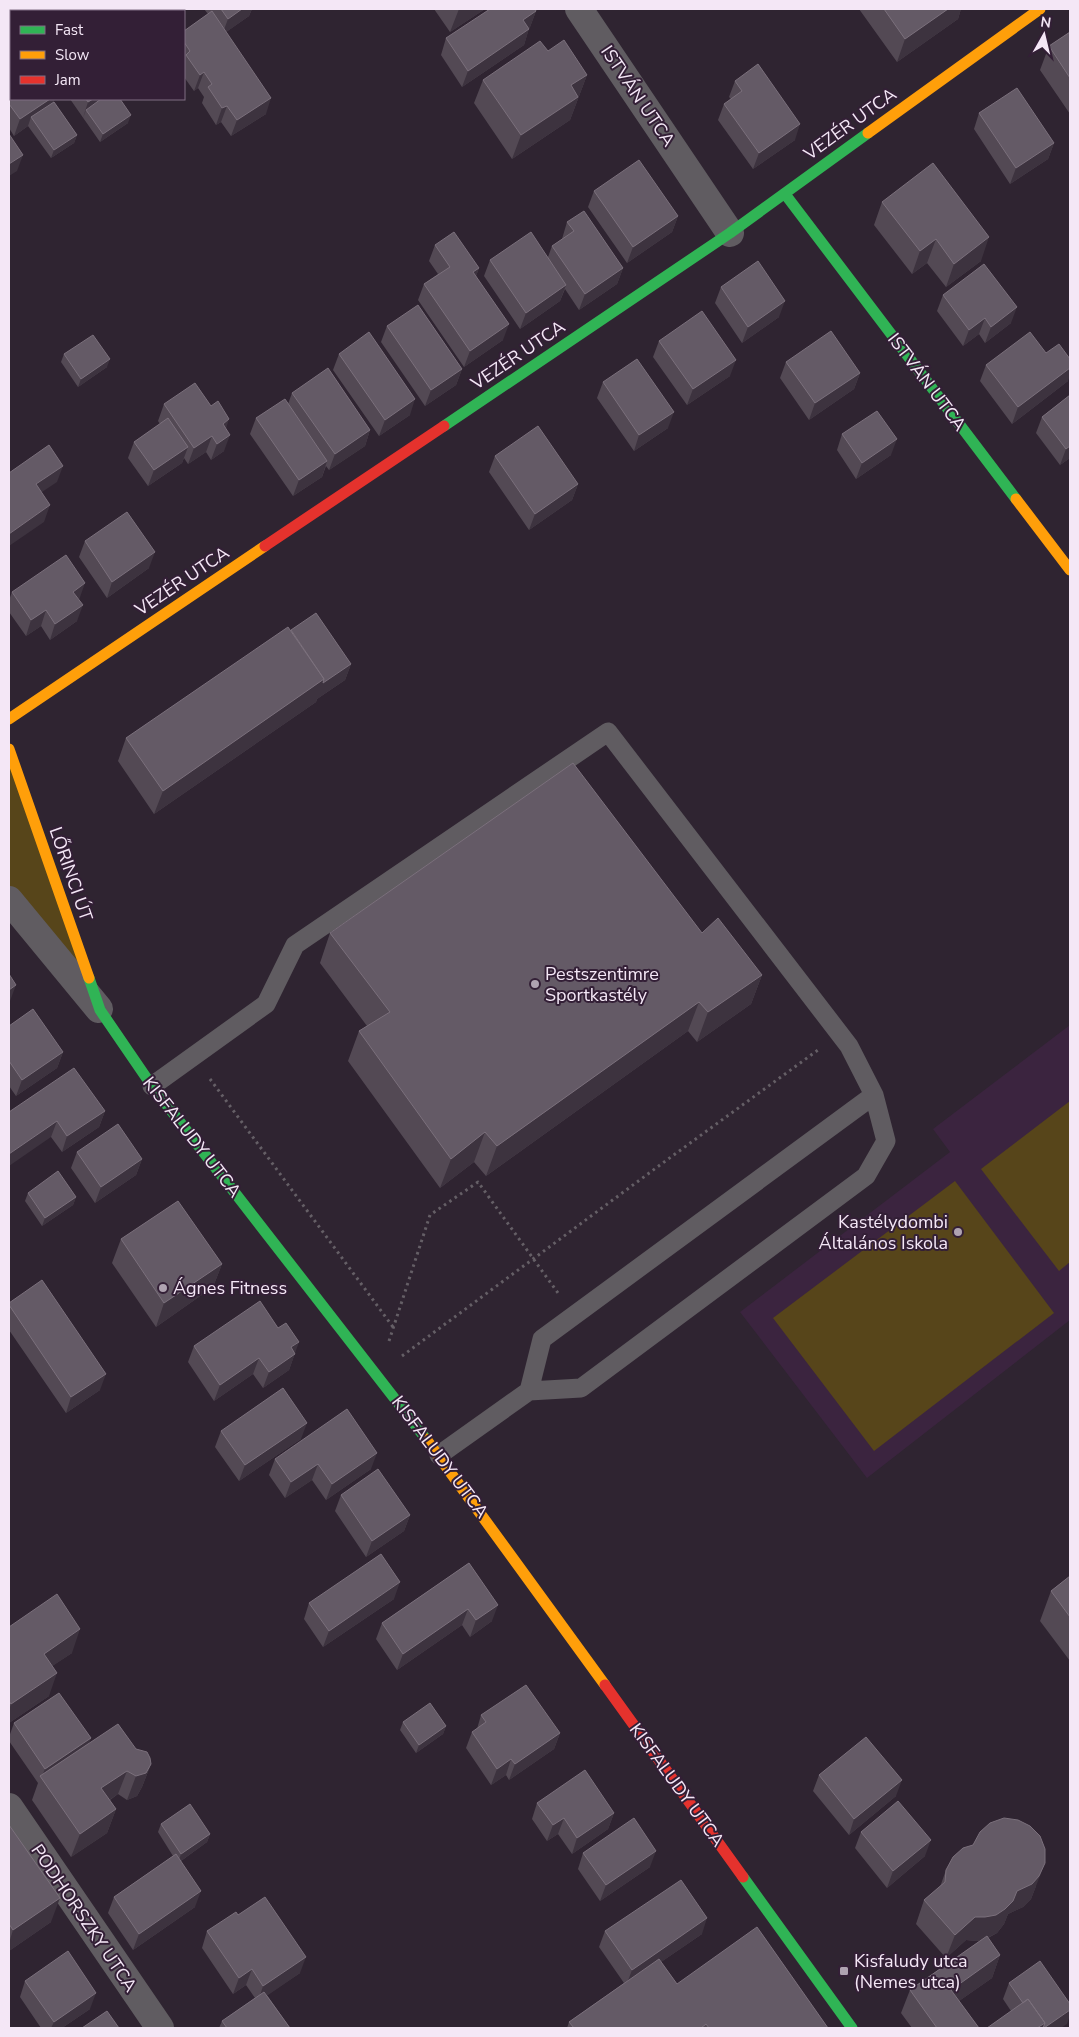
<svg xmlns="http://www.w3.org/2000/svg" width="1079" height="2037" font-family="'Nunito Sans',sans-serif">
<rect width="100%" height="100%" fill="#2f2431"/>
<path fill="#3b243f" d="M1070 1025V1320L867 1478 740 1312 950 1152 933 1129Z"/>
<path fill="#57451a" d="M9 749 100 1010 9 900Z
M1070 1101V1262L1059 1271 981 1169Z
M955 1181 1054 1313 874 1451 773 1318Z"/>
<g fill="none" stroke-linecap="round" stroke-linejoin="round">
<path stroke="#655f66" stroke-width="3" stroke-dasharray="2.5 4" stroke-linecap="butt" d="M210 1079 393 1327
M389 1341 430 1215 478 1182 558 1293
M402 1356 660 1165 818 1050"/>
<path stroke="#605c61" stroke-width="19" d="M152 1086 266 1004 295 945 608 732 849 1046 874 1095 886 1141 866 1176 581 1388 529 1391 439 1455
M529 1391 542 1339 874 1095"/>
<path stroke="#605c61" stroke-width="28" d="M579 9 730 233
M27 11 30 9
M9 900 99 1009
M9 1807 160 2028"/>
<path stroke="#30b455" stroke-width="11" d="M785 194 1016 499
M444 426 730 233 868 133
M89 978 100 1010 152 1086 426 1439
M743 1877 852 2028"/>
<path stroke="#ff9f0a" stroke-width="11" d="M868 133 1040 9
M1016 499 1070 570
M9 719 265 546
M9 749 89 978
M426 1439 605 1685"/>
<path stroke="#e5322d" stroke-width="11" d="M265 546 444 426
M605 1685 743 1877"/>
</g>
<path fill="#534954" d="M204 9H252L249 16 226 32 266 114 231 136 221 122 216 125 202 103 204 97 198 88 194 91 184 77V31L208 14Z
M434 9H485L450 32Z
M859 9H961L958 19 897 62Z
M536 11 530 27 529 28 524 45 462 87 441 55 446 38Z
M1070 32V114L1040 70 1049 46Z
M548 51 587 75 570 120 512 159 474 103 483 80Z
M9 65 54 102 77 135 74 143 51 158 28 126 14 136 9 128Z
M735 81 795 140 753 169 718 120 724 104 731 99 729 97Z
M70 99H120L128 123 100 142Z
M979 113 1054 143 1048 159 1010 184 974 129Z
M594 191 678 216 672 232 627 263 588 207Z
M882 202 981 261 946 287 927 263 912 274 874 225Z
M567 222 623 268 617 284 579 310 565 289 560 301 520 329 484 276 490 260 548 257 552 246 562 239Z
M435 245 479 268 476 276 503 340 464 367 418 300 424 284 438 274 429 261Z
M721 287 779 317 742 343 715 303Z
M943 295 1011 323 985 343 979 334 963 346 937 311Z
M387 326 462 369 456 385 425 406 381 342Z
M659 341 730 376 687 405 653 357Z
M1046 353 1068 381 1012 424 980 381 986 365Z
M64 354 107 367 78 387 61 362Z
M339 354 410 415 379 436 333 370Z
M786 362 860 373 854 389 809 420 780 378Z
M603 382 668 428 634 451 597 398Z
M292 393 370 430 365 446 329 470 326 466 322 477 293 496 250 434 256 418 288 404Z
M1070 395V458L1060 465 1036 433 1042 417Z
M164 404 226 428 224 451 211 460 206 452 188 464 184 458 182 463 148 486 128 458 134 442 160 424 158 421Z
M842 434 891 455 856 479 837 450Z
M495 456 578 484 572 500 529 530 489 472Z
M85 541 149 568 107 598 79 557Z
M12 592 79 600 77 621 50 640 41 626 26 636 9 612V600Z
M291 630 351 664 345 680 317 699 316 702 154 814 118 761 126 738Z
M330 933H702L762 975 751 1004 697 1042 688 1031 486 1176 474 1162 440 1188 348 1061 359 1031 367 1026 320 963Z
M9 1026 63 1052 57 1068 16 1096 9 1086Z
M105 1111 99 1127 62 1152 51 1137 9 1112Z
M77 1152 142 1159 136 1175 95 1203 71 1168Z
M28 1193 76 1197 73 1205 42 1226 25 1201Z
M121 1239 222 1264 213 1287 156 1327 112 1263Z
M9 1303 100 1390 66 1413 9 1330Z
M194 1346 295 1353 289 1370 263 1388 253 1374 214 1401 188 1362Z
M221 1431 301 1439 239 1481 215 1447Z
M275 1459 371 1469 326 1500 312 1480 285 1498 269 1475Z
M341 1495 410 1515 404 1531 366 1557 335 1511Z
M469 1563 492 1621 470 1637 462 1625 397 1670 376 1639 382 1623Z
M1070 1576V1661L1040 1621 1051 1591Z
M394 1599 323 1647 304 1619 309 1603Z
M9 1627 72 1653 52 1666 49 1696 9 1723Z
M481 1715 560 1733 554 1749 509 1780 506 1775 491 1785 466 1748 472 1732 477 1729Z
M403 1722 446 1726 443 1734 416 1753 400 1730Z
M14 1723 91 1738 88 1744 136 1749 151 1764 142 1787 137 1796 127 1800 118 1794 110 1800 116 1809 107 1833 71 1857 32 1800 38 1783 9 1741V1737Z
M819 1775 896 1796 849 1835 813 1791Z
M537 1803 614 1813 608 1829 572 1854 558 1834 547 1841 532 1819Z
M161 1824 210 1834 207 1842 181 1861 195 1907 133 1950 108 1913 114 1897 173 1856 158 1832Z
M9 1825 51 1922 9 1951Z
M861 1832 925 1856 887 1888 855 1848Z
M583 1853 650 1867 600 1901 578 1869Z
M946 1870 1036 1886 1031 1899 1023 1907 1008 1914 1004 1924 997 1933 988 1938 1000 1955 992 1978 959 2001 979 2028H912L901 2013 910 1990 981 1940 977 1941 966 1940 946 1958 916 1924 924 1900 940 1887Z
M238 1915 300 1973 267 1995 290 2028H219L222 2021 255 1998 246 1985 233 1994 202 1948 207 1931Z
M605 1931 702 1934 661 1962 677 1984 828 2028H567L569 2022 624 1983 599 1947Z
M25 1981 90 2009 62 2028H41L20 1997Z
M1009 1983 1067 2024 1011 2011 1003 1999Z"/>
<path fill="#3d333f" d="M242 9H252L249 16 222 35 228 19Z
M459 9H485L450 32Z
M948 9H961L958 19 897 62 905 39Z
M536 11 530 27 517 36 523 20Z
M529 29 524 45 462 87 468 71Z
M204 72 198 88 194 91 200 75Z
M587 75 570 120 512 159 521 135 571 85Z
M271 98 266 114 231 136 237 120Z
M50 99H55L51 110 31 117 28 126 14 136 20 119Z
M93 99H110L86 110 83 118 88 102Z
M227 106 221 122 216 125 222 108Z
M131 115 128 123 100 142 103 134Z
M800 124 795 140 753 169 759 153Z
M77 135 74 143 51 158 54 150Z
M1054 143 1048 159 1010 184 1016 168Z
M23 155 17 171 9 176V164Z
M678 216 672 232 627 263 633 247Z
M989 237 981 261 946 287 954 264Z
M936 239 927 263 912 274 920 251Z
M479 268 473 284V272Z
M623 268 617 284 579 310 585 294Z
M566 285 560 301 520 329 526 313Z
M785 301 779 317 742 343 748 327Z
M1017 307 1011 323 985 343 991 327Z
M985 318 979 334 963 346 969 330Z
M509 324 503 340 464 367 470 351Z
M110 359 107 367 78 387 81 379Z
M736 360 730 376 687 405 693 389Z
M1070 368V376L1068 381 1012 424 1018 407Z
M462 369 456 385 425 406 431 390Z
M860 373 854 389 809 420 815 403Z
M415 399 410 415 379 436 385 420Z
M674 412 668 428 634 451 639 435Z
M229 419 224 435 223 424Z
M370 430 365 446 329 470 335 454Z
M230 435 224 451 211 460 217 444Z
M212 436 206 452 188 464 194 448Z
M897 439 891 455 856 479 862 463Z
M1070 446V458L1060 465 1066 449Z
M188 447 182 463 148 486 154 470Z
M327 461 322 477 293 496 299 480Z
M63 466 57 482 30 500 36 484Z
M578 484 572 500 529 530 535 514Z
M50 505 44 522 9 546V534Z
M155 552 149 568 107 598 112 582Z
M85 583 79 600 73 592Z
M83 605 77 621 50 640 55 624Z
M46 610 41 626 26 636 31 620Z
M351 664 345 680 317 699 316 702 154 814 163 791 324 679Z
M762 975 751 1004 697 1042 708 1012Z
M16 985 10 1001 9 1002V990Z
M699 1002 688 1031 486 1176 497 1146Z
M63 1052 57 1068 16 1096 22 1080Z
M105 1111 99 1127 62 1152 67 1136Z
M57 1121 51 1137 9 1166V1154Z
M485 1132 474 1162 440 1188 451 1159Z
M142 1159 136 1175 95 1203 101 1187Z
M76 1197 73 1205 42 1226 45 1218Z
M222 1264 213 1287 156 1327 164 1303Z
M299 1342 289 1370 263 1388 269 1372 291 1347Z
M259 1358 253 1374 214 1401 220 1385Z
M106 1374 100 1390 66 1413 71 1397Z
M307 1423 301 1439 239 1481 245 1465Z
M377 1453 371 1469 326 1500 332 1484Z
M318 1464 312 1480 285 1498 291 1482Z
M410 1515 404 1531 366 1557 372 1541Z
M400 1582 394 1599 323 1647 329 1631Z
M498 1605 492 1621 470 1637 476 1620Z
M468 1609 462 1625 397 1670 403 1654Z
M80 1629 72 1653 36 1677 44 1654Z
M57 1673 49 1696 9 1723V1710L11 1704Z
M446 1726 443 1734 416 1753 419 1745Z
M560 1733 554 1749 509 1780 515 1764Z
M91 1738 85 1754 41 1778 45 1769Z
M511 1759 506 1775 491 1785 497 1769Z
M151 1764 142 1787 137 1796 127 1800 136 1776Z
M127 1771 118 1794 93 1811 101 1788Z
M902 1780 896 1796 849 1835 854 1819Z
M116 1809 107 1833 71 1857 80 1834Z
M614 1813 608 1829 572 1854 577 1838Z
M564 1818 558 1834 547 1841 553 1825Z
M210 1834 207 1842 178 1863 181 1854Z
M931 1840 925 1856 887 1888 893 1871Z
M656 1851 650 1867 600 1901 606 1885Z
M1045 1863 1031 1899 1023 1907 1008 1914 1004 1924 997 1933 987 1938 977 1941 966 1940 946 1958 955 1935 975 1917 1017 1891Z
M201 1891 195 1907 133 1950 139 1934Z
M60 1898 51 1922 9 1951V1943L13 1930Z
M707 1918 702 1934 626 1986 632 1970Z
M1000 1955 992 1978 942 2013 951 1990Z
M306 1957 300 1973 258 2002 263 1986Z
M252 1969 246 1985 233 1994 239 1978Z
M96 1993 90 2009 62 2028H51L54 2022Z
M1070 2010V2015L1067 2024 1061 2028H1044Z
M1045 2023 1043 2028H1037Z"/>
<path fill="#645a66" stroke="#7b707c" d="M97 9H136L138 11H98Z
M221 9H242L228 19Z
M490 9H535L536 11 523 20 529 29 468 71 446 38Z
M884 9H948L905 39Z
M212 11 271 98 237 120 227 106 222 108 208 87 212 84 204 72 200 75 186 55 190 51 184 42V31Z
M1070 32V78L1049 46Z
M564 40 587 75 571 85 578 97 521 135 483 80 540 41 548 51Z
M11 64V99H50L20 119 9 104V65Z
M758 64 800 124 759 153 724 104 742 91 735 81Z
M1017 88 1054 143 1016 168 979 113Z
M86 99H93L88 102Z
M101 99H120L131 115 103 134 86 110Z
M54 102 77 135 54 150 31 117Z
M9 134 23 155 9 164Z
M639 160 678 216 633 247 594 191Z
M933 163 989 237 954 264 936 239 920 251 882 202Z
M584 211 623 268 585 294 552 246 574 231 567 222Z
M454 232 479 268 473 272 509 324 470 351 424 284 450 267 435 245Z
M531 232 566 285 526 313 490 260Z
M758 261 785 301 748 327 721 287Z
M984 264 1017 307 991 327 985 318 969 330 943 295Z
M418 305 462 369 431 390 387 326Z
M702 311 736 360 693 389 659 341Z
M831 331 860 373 815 403 786 362Z
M369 332 415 399 385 420 339 354Z
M1030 332 1046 353 1059 344 1070 359V368L1018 407 986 365Z
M93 335 110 359 81 379 64 354Z
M637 359 674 412 639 435 603 382Z
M328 368 370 430 335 454 292 393Z
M195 383 211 406 218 401 229 419 223 424 230 435 217 444 212 436 194 448 164 404Z
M1070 395V446L1066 449 1042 417Z
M285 399 327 461 299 480 256 418Z
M877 411 897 439 862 463 842 434Z
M168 418 188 447 154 470 134 442Z
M538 426 578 484 535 514 495 456Z
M49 445 63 466 36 484 50 505 9 534V473Z
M127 512 155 552 112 582 85 541Z
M66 555 85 583 73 592 83 605 55 624 46 610 31 620 12 592Z
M316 613 351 664 323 683 324 679 291 630Z
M288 627 324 679 163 791 126 738Z
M573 763 702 933 718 918 762 975 708 1012 699 1002 497 1146 485 1132 451 1159 359 1031 390 1012 330 933Z
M9 974 16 985 9 990Z
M33 1009 63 1052 22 1080 9 1061V1026Z
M74 1068 105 1111 67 1136 57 1121 9 1154V1112Z
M118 1124 142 1159 101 1187 77 1152Z
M58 1171 76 1197 45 1218 28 1193Z
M178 1201 222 1264 164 1303 121 1239Z
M42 1280 106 1374 71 1397 9 1305V1303Z
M260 1301 278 1328 286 1323 299 1342 291 1347 295 1354 269 1372 259 1358 220 1385 194 1346Z
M283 1388 307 1423 245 1465 221 1431Z
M347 1409 377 1453 332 1484 318 1464 291 1482 275 1459Z
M378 1469 410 1515 372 1541 341 1495Z
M381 1554 400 1582 329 1631 309 1603Z
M469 1563 498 1605 476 1620 468 1609 403 1654 382 1623Z
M1070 1576V1617L1051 1591Z
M57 1594 80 1629 44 1654 57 1673 11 1704 9 1701V1627Z
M526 1685 560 1733 515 1764 511 1759 497 1769 472 1732 486 1722 481 1715Z
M59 1693 91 1738 45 1769 14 1723Z
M430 1703 446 1726 419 1745 403 1722Z
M118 1724 136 1749 147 1752 150 1758 151 1764 146 1773 136 1776 127 1771 101 1788 116 1809 80 1834 40 1776Z
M866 1737 902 1780 854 1819 819 1775Z
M585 1770 614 1813 577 1838 564 1818 553 1825 537 1803Z
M898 1801 931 1840 893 1871 861 1832Z
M190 1804 210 1834 181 1854 161 1824Z
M634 1818 656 1851 606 1885 583 1853Z
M1004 1818 1018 1820 1030 1826 1040 1836 1045 1849V1863L1039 1876 1032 1884 1017 1891 1013 1901 1005 1909 996 1915 985 1917H975L955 1935 924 1900 945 1882 946 1870 953 1857 963 1848 973 1845 980 1832 990 1823Z
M9 1825 60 1898 13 1930 9 1924Z
M176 1854 201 1891 139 1934 114 1897Z
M681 1880 707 1918 632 1970 605 1931Z
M265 1897 306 1957 263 1986 252 1969 239 1978 207 1931 236 1912 238 1915Z
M757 1927 828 2028H709L706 2024 701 2028H574L569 2022 659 1959 677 1984Z
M987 1936 1000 1955 951 1990 979 2028H937L910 1990Z
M68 1951 96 1993 54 2022 25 1981Z
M1040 1961 1070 2004V2010L1044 2028H1043L1045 2023 1028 1999 1023 2003 1009 1983Z
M264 1992 290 2028H227L222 2021Z
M1028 1999 1045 2023 1037 2028H987Z
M107 2011 119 2028H82Z"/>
<g fill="#afa3b1" stroke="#331f36" stroke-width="2">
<circle cx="535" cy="984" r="5"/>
<circle cx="958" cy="1232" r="5"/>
<circle cx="163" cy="1288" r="5"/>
<rect x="839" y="1966" width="10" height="10" rx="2.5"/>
</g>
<g text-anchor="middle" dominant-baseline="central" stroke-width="4" stroke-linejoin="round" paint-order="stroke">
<g font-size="18" fill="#f4e7f6" stroke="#331f36">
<text transform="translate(638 96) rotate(56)">ISTVÁN UTCA</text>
<text transform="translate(850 124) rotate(-36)">VEZÉR UTCA</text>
<text transform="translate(518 355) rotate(-34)">VEZÉR UTCA</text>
<text transform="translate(927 382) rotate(53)">ISTVÁN UTCA</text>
<text transform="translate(182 581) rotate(-34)">VEZÉR UTCA</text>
<text transform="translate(71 874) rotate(71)">LŐRINCI ÚT</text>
<text transform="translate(192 1137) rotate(52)">KISFALUDY UTCA</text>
<text transform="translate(440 1457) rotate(53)">KISFALUDY UTCA</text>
<text transform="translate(677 1785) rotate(54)">KISFALUDY UTCA</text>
<text transform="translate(84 1918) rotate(56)">PODHORSZKY UTCA</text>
</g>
<g font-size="18" fill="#f4e7f6" stroke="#331f36" text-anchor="start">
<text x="545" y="974">Pestszentimre<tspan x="545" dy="21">Sportkastély</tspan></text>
<text x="948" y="1222" text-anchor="end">Kastélydombi<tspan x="948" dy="21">Általános Iskola</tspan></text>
<text x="173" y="1288">Ágnes Fitness</text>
<text x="854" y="1961">Kisfaludy utca<tspan x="854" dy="21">(Nemes utca)</tspan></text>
</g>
</g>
<rect width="1079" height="2037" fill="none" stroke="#f4e7f6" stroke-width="20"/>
<rect x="10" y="10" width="175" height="90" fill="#331f36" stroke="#806f83"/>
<rect x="20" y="26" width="25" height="8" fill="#30b455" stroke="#806f83"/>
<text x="55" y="35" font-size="15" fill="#f4e7f6">Fast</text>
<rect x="20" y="51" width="25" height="8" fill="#ff9f0a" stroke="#806f83"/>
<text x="55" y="60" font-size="15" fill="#f4e7f6">Slow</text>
<rect x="20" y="76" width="25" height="8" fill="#e5322d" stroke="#806f83"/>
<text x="55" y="85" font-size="15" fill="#f4e7f6">Jam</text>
<g transform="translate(1044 35) rotate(8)" stroke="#331f36" stroke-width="4" paint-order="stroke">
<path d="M0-4L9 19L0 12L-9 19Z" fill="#f4e7f6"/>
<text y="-8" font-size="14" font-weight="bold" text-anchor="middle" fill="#f4e7f6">N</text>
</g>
</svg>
